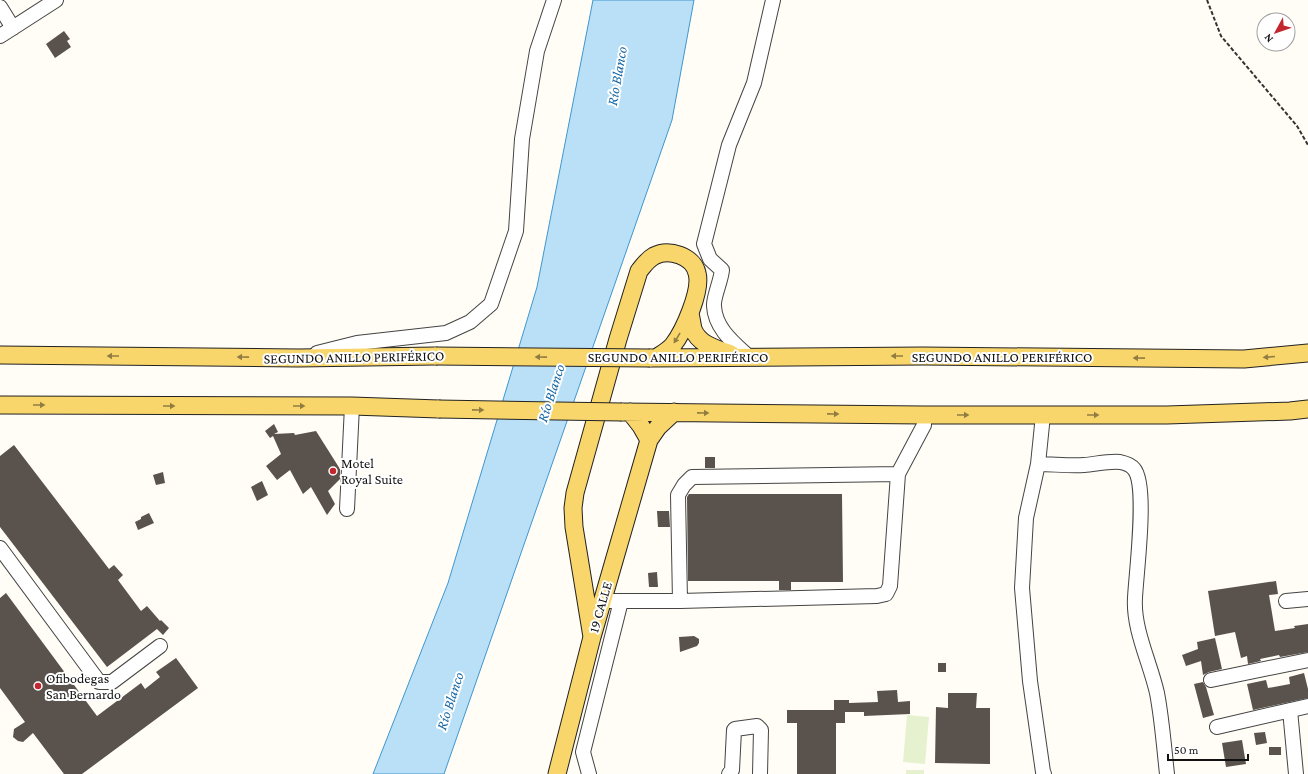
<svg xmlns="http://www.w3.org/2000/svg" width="1308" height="774" font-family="'Crimson Pro',serif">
<rect width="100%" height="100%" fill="#fffdf5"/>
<path fill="#e6f2cf" d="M907 715 929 717 925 764 903 762Z
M906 770H924V774H906Z"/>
<path fill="#b9e0f7" stroke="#3f96cf" d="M593 0H694L672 120 444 774H373L448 583 537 287Z"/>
<path fill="#5a524d" d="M64 31 70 39 67 41 71 47 55 58 46 44Z
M274 424 278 432 274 434 294 433 295 435 316 431 340 469V479L328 491 335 504 327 515 311 487 303 494 290 470 277 480 266 466 281 454 273 436 270 438 265 431Z
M14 445 109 569 114 565 123 575 118 580 141 611 147 606 160 621 161 620 169 628 163 635 157 629 107 667 0 527V456Z
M705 457H715V468H705Z
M163 472 165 483 156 485 153 475Z
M262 481 268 495 257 501 251 487Z
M689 494H842L843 582H791V590H779V581H688L687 497Z
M657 511H669L670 527H658Z
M149 513 154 523 138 530 135 522 141 519V517Z
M657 572 658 587H649L648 573Z
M1276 581 1278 594 1269 595 1275 631 1295 628 1294 626 1308 624V652L1280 657 1279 655 1260 659 1261 661 1248 664 1247 656 1241 658 1235 632 1215 636 1208 591Z
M6 593 97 716 141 683 145 689 160 677 156 672 176 658 198 688 82 774H64L33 733 23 742 18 741 13 737 14 729 25 722 0 688V598Z
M694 636 699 639V643L697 646 680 652 679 637Z
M1215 638 1222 669 1209 672 1203 675 1201 661 1186 666 1182 655 1198 649 1197 642Z
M938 663H946V672H938Z
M1304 673 1308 689V698L1253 710 1247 684 1266 680 1268 688 1290 684 1289 677Z
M1203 682 1206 687 1214 715 1203 718 1194 684Z
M897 690 898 702 910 701V714L864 716V712H845V723H836V774H797V723H787V710H834V700H849V703L878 702 877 691Z
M948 693H977L976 708H990V764L935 763 936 707 948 708Z
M1265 732 1267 743 1256 745 1254 733Z
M1242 740 1246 764 1226 767 1222 743Z
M1269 747H1281V755H1269Z"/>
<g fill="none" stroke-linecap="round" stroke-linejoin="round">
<g stroke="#444" stroke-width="16">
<path id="minor" d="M0 7 13 28
M0 36 56 0
M317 353 357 343 446 333 470 322 491 304 516 231 522 139 537 51 554 0
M750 358C735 344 715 329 714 306 713 298 721 281 722 270L710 259 704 244 729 145 754 83 773 0
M1043 415 1038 464 1026 518 1022 588 1030 681 1043 772 1044 774
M1038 464C1053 464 1069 466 1084 465 1096 464 1108 461 1120 462 1125 463 1131 465 1134 469 1148 485 1136 574 1135 598 1133 629 1150 662 1157 693 1162 719 1164 747 1167 774
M347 509 352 406
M0 548 99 682H112L160 646
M602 601H680L877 596 886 594 890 586 898 474 924 425V415
M680 601 678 495 684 485 692 477 898 474
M1286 601 1308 599
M1211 680 1308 660
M1290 710 1296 774
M1217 727 1308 706
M589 774 583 752 621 601
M729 774 732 770 734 730 735 729 757 726 761 730 760 774"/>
</g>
<g stroke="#222" stroke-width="19">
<path id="major" d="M690 313C691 318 692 324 693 329 699 345 717 349 731 354
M0 355 298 358 436 356
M650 358 923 356 1244 359 1308 353
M0 405 352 406 439 409
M622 412 924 415H1167L1290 411 1308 409
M630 412 641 426 649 440
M592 637 574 527 573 508 575 493 618 339 639 271C644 265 647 260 654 256 669 248 693 256 697 273 702 290 684 331 673 345 669 350 662 354 656 358
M557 774 592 637 649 440 658 427 674 412"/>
</g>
<path stroke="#333" stroke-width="2" stroke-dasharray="4 2" stroke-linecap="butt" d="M1207 0 1221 36 1297 126 1308 145"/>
<use href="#minor" stroke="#fff" stroke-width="14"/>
<use href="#major" stroke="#f9d66b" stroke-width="17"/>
<g stroke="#222" stroke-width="19" stroke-linecap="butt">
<path id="major-bridge" d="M436 356 650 358
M439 409 622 412"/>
</g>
<use href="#major-bridge" stroke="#f9d66b" stroke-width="17"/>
</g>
<defs><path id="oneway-solid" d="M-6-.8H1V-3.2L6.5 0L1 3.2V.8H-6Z"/></defs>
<g fill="#917d42">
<use href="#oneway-solid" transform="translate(677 338) rotate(121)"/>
<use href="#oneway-solid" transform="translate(113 356) rotate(-180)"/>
<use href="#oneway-solid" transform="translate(897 356) rotate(180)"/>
<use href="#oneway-solid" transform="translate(243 357) rotate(-179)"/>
<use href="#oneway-solid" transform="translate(541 357) rotate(-179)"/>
<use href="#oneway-solid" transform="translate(1269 357) rotate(175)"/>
<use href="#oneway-solid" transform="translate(1139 358) rotate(-179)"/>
<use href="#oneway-solid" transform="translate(39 405)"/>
<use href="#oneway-solid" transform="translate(169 406)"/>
<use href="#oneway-solid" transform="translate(299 406)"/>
<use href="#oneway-solid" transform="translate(478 410) rotate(1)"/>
<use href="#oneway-solid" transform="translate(703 413) rotate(1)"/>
<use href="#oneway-solid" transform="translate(833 414) rotate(1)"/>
<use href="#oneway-solid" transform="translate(963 415)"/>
<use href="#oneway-solid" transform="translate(1093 415)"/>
</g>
<g fill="#c4262e" stroke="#fff" stroke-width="1.5">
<circle cx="333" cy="471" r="4"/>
<circle cx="38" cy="686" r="4"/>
</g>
<g text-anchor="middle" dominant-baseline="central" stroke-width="4" stroke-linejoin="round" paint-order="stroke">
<g font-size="14" fill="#111" stroke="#fff">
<text transform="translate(354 357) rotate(-1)">SEGUNDO ANILLO PERIFÉRICO</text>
<text x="678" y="357">SEGUNDO ANILLO PERIFÉRICO</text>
<text x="1002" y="357">SEGUNDO ANILLO PERIFÉRICO</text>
<text transform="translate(600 607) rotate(-74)">19 CALLE</text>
</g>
<g font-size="14" fill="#111" stroke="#fff" text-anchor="start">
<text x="341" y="463">Motel<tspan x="341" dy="16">Royal Suite</tspan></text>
<text x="46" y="678">Ofibodegas<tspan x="46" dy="16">San Bernardo</tspan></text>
</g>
<g font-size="15" font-style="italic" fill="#1768a6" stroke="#fff">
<text transform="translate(617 76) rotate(-80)">Río Blanco</text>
<text transform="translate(551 393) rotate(-72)">Río Blanco</text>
<text transform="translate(450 701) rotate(-72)">Río Blanco</text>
</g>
</g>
<g transform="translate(1276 32) rotate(230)"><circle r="19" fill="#ffffff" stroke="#a0a0a0"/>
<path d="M0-3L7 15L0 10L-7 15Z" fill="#c4262e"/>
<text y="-6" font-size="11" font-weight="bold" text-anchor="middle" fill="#111111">N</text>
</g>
<path d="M1168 754v6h80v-6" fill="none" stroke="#111111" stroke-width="2"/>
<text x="1174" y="754" font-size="12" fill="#111111" stroke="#ffffff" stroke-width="3" paint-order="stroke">50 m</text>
</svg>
